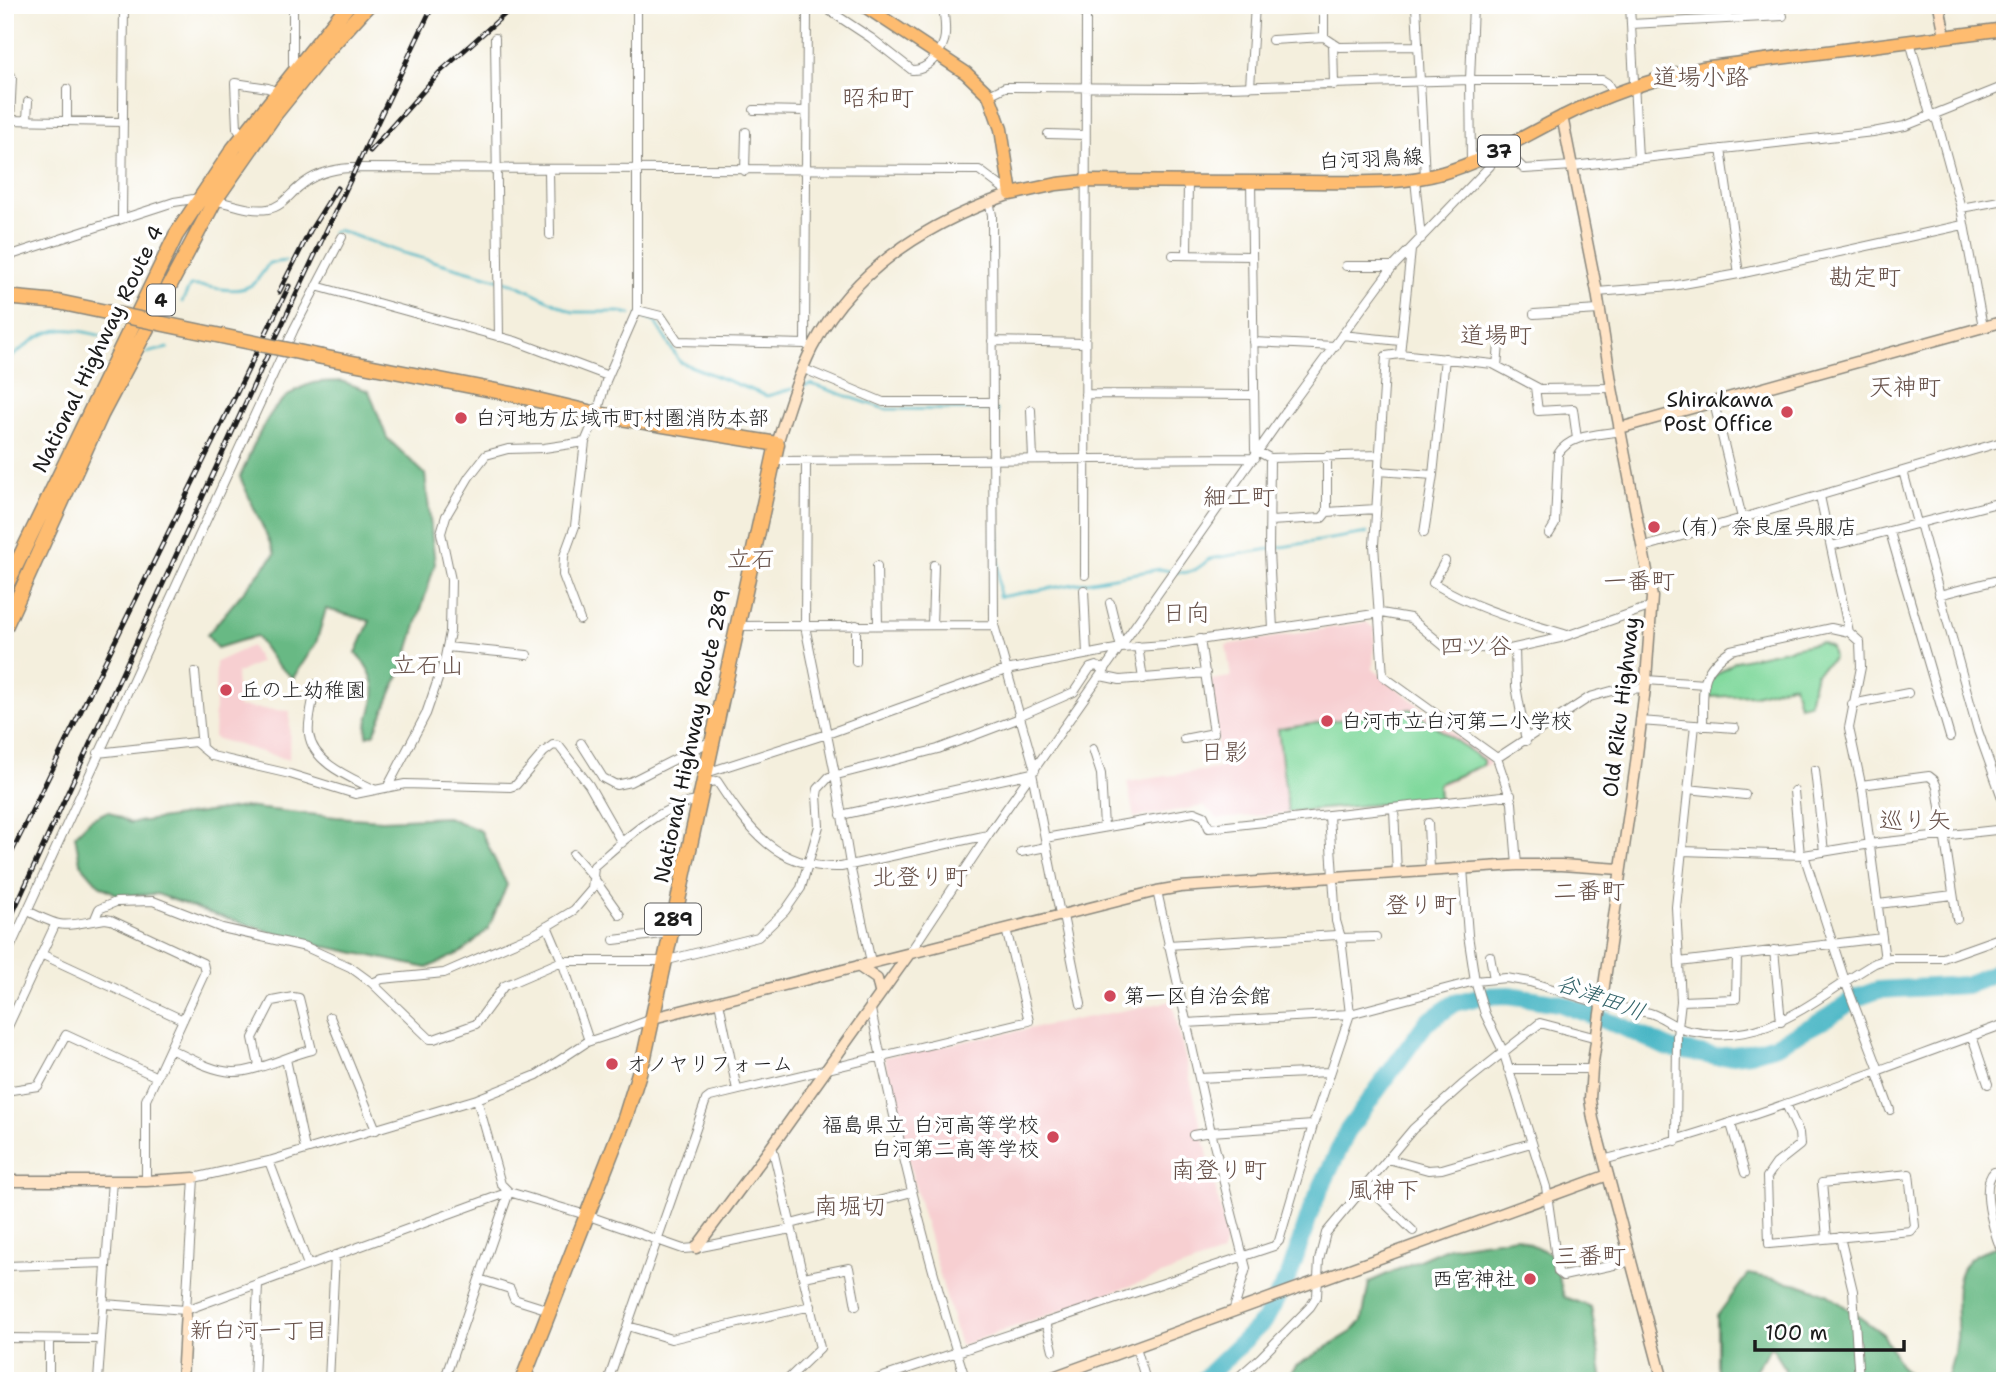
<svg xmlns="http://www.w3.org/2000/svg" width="2010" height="1386" font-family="'Shantell Sans','Klee One',sans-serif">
<rect width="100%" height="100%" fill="#fff"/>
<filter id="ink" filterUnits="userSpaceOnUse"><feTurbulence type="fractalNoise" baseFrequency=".0143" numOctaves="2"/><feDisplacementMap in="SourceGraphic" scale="14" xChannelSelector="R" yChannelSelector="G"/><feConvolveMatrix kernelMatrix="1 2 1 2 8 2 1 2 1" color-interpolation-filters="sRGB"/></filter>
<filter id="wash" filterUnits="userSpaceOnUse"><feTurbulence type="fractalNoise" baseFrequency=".00686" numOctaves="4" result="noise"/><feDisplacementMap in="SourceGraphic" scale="28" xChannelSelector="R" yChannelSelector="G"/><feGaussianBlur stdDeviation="1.57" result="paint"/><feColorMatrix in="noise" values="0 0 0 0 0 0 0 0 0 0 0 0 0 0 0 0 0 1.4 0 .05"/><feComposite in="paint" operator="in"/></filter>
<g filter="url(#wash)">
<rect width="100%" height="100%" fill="#f4efdd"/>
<path fill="#f7cfd1" d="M1366 622 1375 629 1373 669 1491 763 1440 786V800L1218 819 1204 806 1134 818 1127 782 1220 768 1211 680 1231 677 1226 645Z
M251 646 260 662 236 674 238 707 290 711 289 760 214 738 216 662Z
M1172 1001 1227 1238 1221 1254 960 1346 915 1187 884 1057Z"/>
<path fill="#81d99d" stroke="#4e7a5c" stroke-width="2" d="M1820 642 1831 647 1833 658 1816 673 1809 703 1799 705 1794 684 1755 695 1709 697 1710 679 1736 661Z
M1411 709 1483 760V765L1438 784 1439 799 1288 812 1278 729Z"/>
<path fill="#68b984" stroke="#426a50" stroke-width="2" d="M341 381 369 391 387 438 425 474 435 564 405 661 374 734 367 736C365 721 372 712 374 698 377 681 367 665 356 653L370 621 326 609 316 643 293 678 275 663 256 636 217 648 207 635 275 554 240 477C257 439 269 395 314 383 322 381 333 382 341 381Z
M244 807 336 817 382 820 447 817 481 831 507 885 488 929 462 952 427 968 304 942 209 913 157 894 120 896 99 885 80 863 75 835 91 819 108 811 130 823Z
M1516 1237 1553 1255 1564 1297 1591 1307 1603 1381H1285L1296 1366 1353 1331 1362 1321 1369 1282 1449 1247Z
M2005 1244V1381H1947C1950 1367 1955 1352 1957 1338 1959 1314 1950 1283 1966 1263 1974 1252 1992 1248 2005 1244Z
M1748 1274 1798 1284 1827 1294 1883 1334 1900 1365 1913 1381H1784L1785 1368 1771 1346 1748 1381H1717V1316Z"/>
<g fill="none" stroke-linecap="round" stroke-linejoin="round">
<path stroke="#4bb7c6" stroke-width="2.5" d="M332 233 338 230 400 252 515 284 573 312H620L631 314
M182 302 190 286C210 284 239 298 255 282 261 276 265 269 269 263L286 261
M638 315 655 322 680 362 767 396 792 389
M146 353 168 348
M5 363C49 324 58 324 114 339
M799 387 811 384 885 409 997 410V449
M997 466 999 597 1160 569C1183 574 1192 576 1209 559L1367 533"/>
<path stroke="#4bb7c6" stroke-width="18" d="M1202 1381 1265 1320 1290 1273 1312 1207 1348 1130 1426 1023 1455 1003 1482 996 1509 995 1559 1003 1623 1027 1668 1048 1717 1057 1749 1053 1776 1045 1829 1017 1856 998 1878 990 1966 985 2005 968"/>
</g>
</g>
<g filter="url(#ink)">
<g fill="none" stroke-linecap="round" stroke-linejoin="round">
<g stroke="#88867c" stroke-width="10">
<path id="street" d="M293 5V64L296 68
M807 5 805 344 812 348
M821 5 871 38 912 70C926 71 940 55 944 41 947 31 944 16 943 5
M1324 5V37
M1416 5 1425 177
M1630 5 1638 159
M1631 24 1783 16
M495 38 499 337
M1272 40 1324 37 1339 47 1417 46
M1910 41 1929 111 1937 121 1961 208 1983 327
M1333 43 1334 85
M1250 87 1255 5
M989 95 1005 87 1193 88 1470 80H1602L1607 83 1613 93
M754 110 806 111
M5 120 123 122
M10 120 12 77
M27 120 28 102
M67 121V89
M1048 134 1085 135
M243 136 237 128 235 83 268 88 277 92
M1503 148 1524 169 1573 166 1873 132 1905 126 2005 86
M1721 149 1739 274
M1471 163 1470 80 1473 5
M549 170 550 235
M745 171 746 132
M1415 179 1421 239
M1251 182 1255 450 1270 458 1380 455
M213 200C230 203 250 212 268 209 282 207 289 195 299 187 314 174 331 169 350 168L979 170 1011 194
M989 201 992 215 994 625 1035 770
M1961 208 2005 200
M122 218 124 5
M1187 254 1188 182
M1173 255 1252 256
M5 257 174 202 200 198
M1346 266H1394
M316 286 515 341 608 376
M1597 292 1672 286 1739 274 1963 225
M637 310 661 316 678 341 805 344
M1534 314 1599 310
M1342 335 1400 341
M992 341 1084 343
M1253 342 1335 346
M1400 354 1411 250
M1497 366 1500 334
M804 369 883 402H992
M1535 387 1538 411 1573 409 1577 439
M1085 394 1254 395
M1714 403 1742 518
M1031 410 1033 459
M1270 458 1269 551 1273 629
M772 461 1255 458
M806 461 805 626 835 774 851 870 871 962
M1379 471 1433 475
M1903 471 1917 523 1921 527 1978 731 2005 806
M1820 496 1849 632
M1998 502 2005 528
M1327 512 1376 509
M1270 521 1322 518 1327 512V456
M1890 532 1950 737
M1424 533 1433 475 1445 358
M1549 534 1555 524 1558 454C1570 434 1599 435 1621 431
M1831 546 2005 501
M1644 547 2005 441
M1445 561 1433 583C1478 610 1518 620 1567 635
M877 566 878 625
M1085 575 1086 5
M1084 590 1087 654
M1939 595 2005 578
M1110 603 1121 648
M580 620 563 575 564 556 575 526 585 442
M856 625V662
M932 625 934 565
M738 626 994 625
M1138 646 1143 679
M447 647 527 655
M1515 648 1516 686 1526 741
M195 672 202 748
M1101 676 1120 680 1206 673
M1646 680 1705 684
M316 684C314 697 307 722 309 734 313 764 352 778 375 790
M1852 704 1908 693
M1019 716 1074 692 1090 668 1096 666 1105 670
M1640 721 1735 728
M1703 726C1704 690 1697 672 1731 650L1831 628 1849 632 1860 642 1861 667 1849 728 1863 793 1885 960
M1184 739 1214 733 1200 639
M581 743 603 778 616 785 630 782 711 741
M1093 749 1101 774 1104 827
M98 753 195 742 212 756 290 774 355 794 405 784 510 787 516 785 544 752 553 745 559 746 589 785 622 843
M1497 758 1590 697 1615 690 1645 688
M1815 770 1824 852
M706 773 827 734 1006 670 1121 648 1165 645 1381 613 1410 618 1445 647 1510 649 1560 638 1652 606
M1032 773 1059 909 1063 916 1081 1004
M704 783 717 781C749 830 777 869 841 867L988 835
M1861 785 1929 776 1934 780 1937 787 1957 919
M388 786 426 714 444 662 450 632 451 580 441 533 446 516 469 477 486 455 508 449 544 448 585 442 597 414 606 381 637 310V5
M1688 789 1745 795
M1794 791 1800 855
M1394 809 1397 873
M841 815 1032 773
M1329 816 1336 921 1341 938 1376 937
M1428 823 1430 870
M1045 838 1194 812 1204 816 1209 828 1511 795
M1682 851 1804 855 1877 843 2005 829
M1021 852 1046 847
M573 854 593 877 620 915
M1804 855 1845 981 1879 1070
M1517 865 1512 803 1497 758 1383 676 1374 545 1386 356 1400 354 1493 364 1540 389 1612 388
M1463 868 1468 935 1475 981 1485 1014 1503 1051 1546 1187 1558 1272 1563 1276 1632 1261
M1157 891 1211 1132 1246 1268 1233 1312
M1878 904 1953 895
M28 911C67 931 64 925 105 919L111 920 203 963 205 972 146 1100V1181
M94 921 99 909 116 902 153 901 222 928 306 947 350 967 372 983 430 1039H434L476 1024 504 986 562 961H664L758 937 785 911 801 888 819 826 817 795 818 789 829 777 938 749 1020 718
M547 926 562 961 589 1041
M614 940 670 933
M1774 950 1781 1022
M41 954 183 1020
M909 954 988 835 1284 414 1391 269 1490 166 1492 154
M1490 956 1494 979
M5 959 294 329 342 237
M1679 962 1882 938
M372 983 382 979 444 973 536 933 574 910 592 889 594 866C622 842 663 802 700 801
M1681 1001 1736 999 1737 955
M719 1002 737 1090
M870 1005C896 1132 926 1258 966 1381
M330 1017 376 1130
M1186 1023 1350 1014 1475 981 1506 978 1530 982 1601 1004 1650 1013C1664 1017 1674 1028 1689 1031 1769 1048 1812 999 1875 963L1890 958H1943L2005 936
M5 1033 55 925
M1972 1036 1988 1084
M170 1049C188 1057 211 1071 232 1072 255 1073 289 1055 312 1050L299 998 293 997 272 1001 253 1038 259 1066
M286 1059 305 1149
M1508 1069H1592
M1876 1071 1890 1110
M1199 1078 1330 1072
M5 1091 38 1086 66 1035 157 1077
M477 1099 501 1184 509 1192 586 1215 683 1249 696 1248 791 1229
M1786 1104 1799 1133 1800 1145 1776 1164 1767 1177 1769 1244 1911 1231 1915 1226 1909 1174 1822 1183 1827 1238
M1731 1124 1745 1173
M1193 1135 1211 1132 1313 1125
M1676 1141 1677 1036 1681 1001 1676 907 1695 725
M772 1146 820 1348 786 1381
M1388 1159 1428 1170 1442 1169 1531 1143
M1603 1160C1741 1125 1872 1072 2005 1024
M269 1161 308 1265
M2005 1169 1994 1172C1978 1187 1997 1242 2005 1259
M1366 1185 1413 1231
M791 1224 912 1192
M1840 1237 1853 1291 1859 1381
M5 1266 106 1263
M804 1277 849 1268 856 1306
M479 1279 510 1289 514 1299 549 1310
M104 1304 186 1310 509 1192
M186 1310 194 1178 269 1161 477 1099 537 1075 587 1042 615 1033 652 1019
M1046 1322 1053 1350
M628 1326 671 1339 811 1306
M5 1338 101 1339
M49 1339V1381
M1136 1347 1146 1381
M98 1381 112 1180
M254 1381 258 1284
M329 1381 335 1255
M444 1381 509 1192
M608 1381 706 1100 710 1097 1029 1021 1006 929
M871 1381 1274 1246 1279 1241 1313 1125 1350 1014 1341 938 1337 935 1168 945
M1234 1381 1260 1358 1310 1307 1317 1296 1319 1260 1326 1233 1413 1129 1462 1085 1540 1023 1597 1038"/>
</g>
<g stroke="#88867c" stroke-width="13">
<path id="secondary" d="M1939 5 1945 36
M1562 116 1597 292 1612 388 1652 597 1646 680 1635 771 1592 1069 1590 1099 1593 1119 1663 1381
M1620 428 2005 321
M777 444C787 412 797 378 812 348 853 269 929 222 1011 194
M858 966 877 979 880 992
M653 1018 1157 891 1180 887 1517 865H1561L1620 869
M5 1181H146L194 1178
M696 1248 772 1146 909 954
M182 1381 186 1310
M1042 1381 1608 1175"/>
</g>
<g stroke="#88867c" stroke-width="15">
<path id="primary" d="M863 5 966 73 989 95 1001 129 1011 194 1057 184 1086 181C1160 182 1235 182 1309 182 1353 182 1400 185 1442 173 1485 161 1522 137 1562 117 1607 94 1653 79 1702 68L2005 29"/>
</g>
<g stroke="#88867c" stroke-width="17">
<path id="highway" d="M5 297 58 302
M322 357 512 394 597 414 777 444 644 1057 625 1118 522 1381
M5 588 176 235 234 148 348 5
M5 627 101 415 215 200 275 114 321 57 368 5"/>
</g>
<use href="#street" stroke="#fff" stroke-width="8"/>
<use href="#secondary" stroke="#ffe4c6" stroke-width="10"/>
<use href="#primary" stroke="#febc70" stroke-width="12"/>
<use href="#highway" stroke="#febc70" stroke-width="14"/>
<g stroke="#1c1c1c" stroke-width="5">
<path id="rail" d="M370 151 440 72 515 5
M279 292 310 231 337 188
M5 866 289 286
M5 930 261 369 433 5"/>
</g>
<use href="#rail" stroke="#fff" stroke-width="2.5" stroke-dasharray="8" stroke-linecap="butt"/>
<g stroke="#88867c" stroke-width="17" stroke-linecap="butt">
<path id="highway-bridge" d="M58 302 322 357"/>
</g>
<use href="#highway-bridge" stroke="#febc70" stroke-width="14"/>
</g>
</g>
<g fill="#d1495b" stroke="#fff" stroke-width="2.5">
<circle cx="1787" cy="412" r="7"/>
<circle cx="461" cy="418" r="7"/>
<circle cx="1654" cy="527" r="7"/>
<circle cx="226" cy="690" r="7"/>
<circle cx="1327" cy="721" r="7"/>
<circle cx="1110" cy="996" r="7"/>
<circle cx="612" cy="1064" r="7"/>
<circle cx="1053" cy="1137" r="7"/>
<circle cx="1530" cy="1279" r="7"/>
</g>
<g text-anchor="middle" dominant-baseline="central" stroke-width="7" stroke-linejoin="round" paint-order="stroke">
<g fill="#fff" stroke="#606060" stroke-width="2">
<rect x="1478" y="135.5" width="42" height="31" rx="5"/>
<rect x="147" y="284.5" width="28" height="31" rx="5"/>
<rect x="645" y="903.5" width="56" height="31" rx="5"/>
</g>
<g font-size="19" font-weight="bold" fill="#1c1c1c">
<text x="1499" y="151">37</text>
<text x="161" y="300">4</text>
<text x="673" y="919">289</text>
</g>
<g font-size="21" fill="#1c1c1c" stroke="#fff">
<text transform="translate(1371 159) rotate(-3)">白河羽鳥線</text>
<text transform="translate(98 349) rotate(-64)">National Highway Route 4</text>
<text transform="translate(1621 707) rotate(-83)">Old Riku Highway</text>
<text transform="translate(692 736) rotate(-78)">National Highway Route 289</text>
</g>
<g font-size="21" fill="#1c1c1c" stroke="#fff" text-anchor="start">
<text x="1773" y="400" text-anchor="end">Shirakawa<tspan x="1773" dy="24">Post Office</tspan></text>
<text x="475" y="418">白河地方広域市町村圏消防本部</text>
<text x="1668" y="527">（有）奈良屋呉服店</text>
<text x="240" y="690">丘の上幼稚園</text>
<text x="1341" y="721">白河市立白河第二小学校</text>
<text x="1124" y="996">第一区自治会館</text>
<text x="626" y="1064">オノヤリフォーム</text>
<text x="1039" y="1125" text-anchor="end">福島県立 白河高等学校<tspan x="1039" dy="24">白河第二高等学校</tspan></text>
<text x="1516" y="1279" text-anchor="end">西宮神社</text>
</g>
<g font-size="23" font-style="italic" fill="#316268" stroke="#fff">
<text transform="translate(1601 997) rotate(20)">谷津田川</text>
</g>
<g font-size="23" fill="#675149" stroke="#fff">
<text x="259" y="1330">新白河一丁目</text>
</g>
<g font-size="24" fill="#675149" stroke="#fff">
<text x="1701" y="77">道場小路</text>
<text x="878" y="98">昭和町</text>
<text x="1865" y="277">勘定町</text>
<text x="1496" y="335">道場町</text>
<text x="1905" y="387">天神町</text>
<text x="1239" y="497">細工町</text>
<text x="751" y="559">立石</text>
<text x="1639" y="581">一番町</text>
<text x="1186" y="613">日向</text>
<text x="1476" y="646">四ツ谷</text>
<text x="428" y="665">立石山</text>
<text x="1224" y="752">日影</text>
<text x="1915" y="820">巡り矢</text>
<text x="920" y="877">北登り町</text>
<text x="1589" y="891">二番町</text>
<text x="1421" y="905">登り町</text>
<text x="1219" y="1170">南登り町</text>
<text x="1384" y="1190">風神下</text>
<text x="850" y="1206">南堀切</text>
<text x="1590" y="1256">三番町</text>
</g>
</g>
<rect width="2010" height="1386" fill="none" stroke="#fff" stroke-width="28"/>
<path d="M1755 1340v10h149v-10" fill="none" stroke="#1c1c1c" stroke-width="3.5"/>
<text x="1765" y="1340" font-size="21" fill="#1c1c1c" stroke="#ffffff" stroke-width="5" paint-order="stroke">100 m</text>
</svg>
